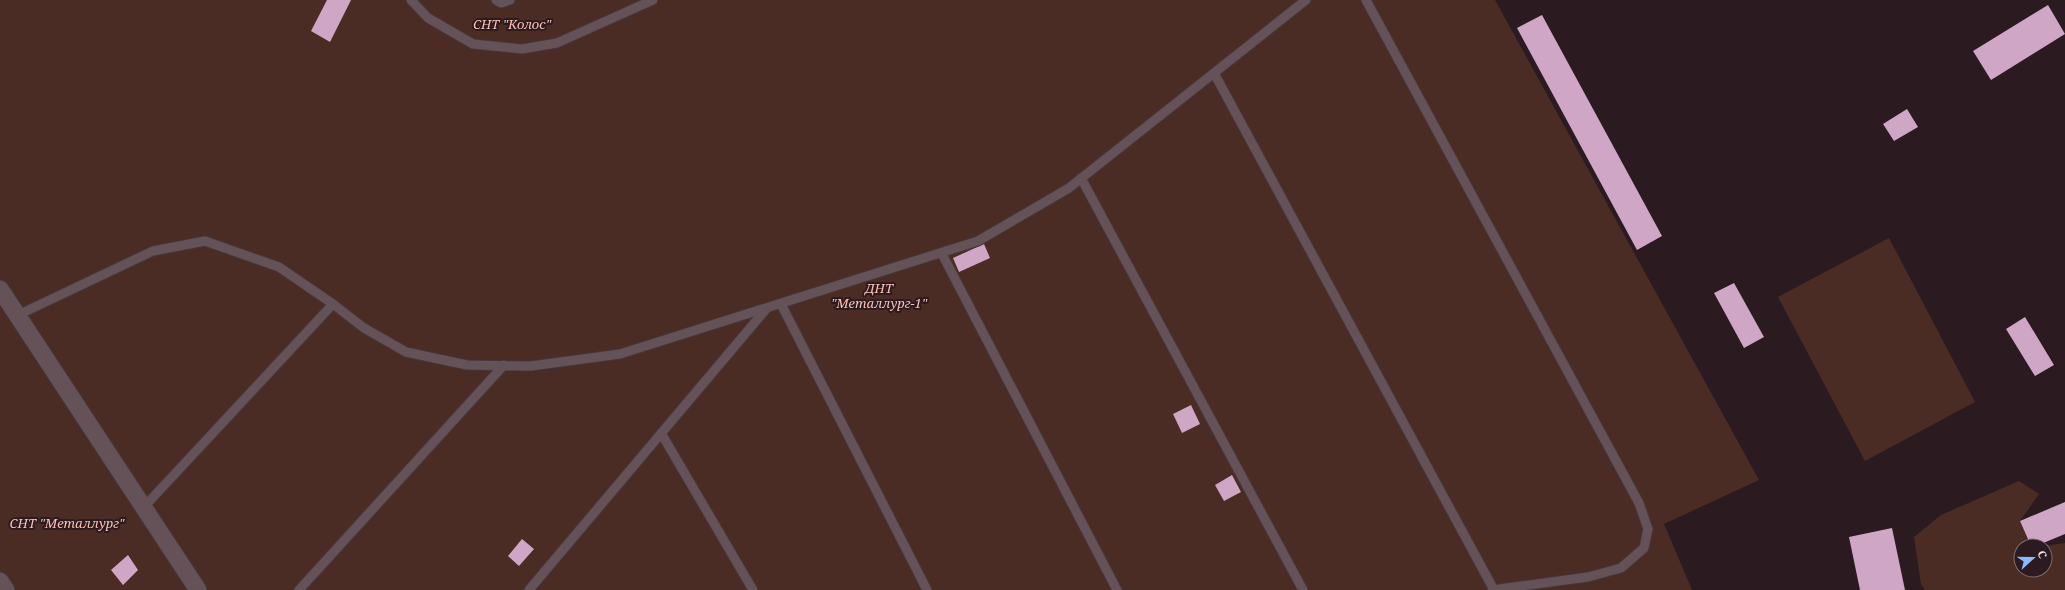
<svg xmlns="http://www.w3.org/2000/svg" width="2065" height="590" font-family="'Noto Serif',serif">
<rect width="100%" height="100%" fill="#2b1b21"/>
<path fill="#4b2c24" d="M0 0H1495L1759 480 1664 524 1692 590H206L0 283Z
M1889 238 1975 402 1865 461 1778 297Z
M0 299 188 590H0Z
M2019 481 2039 494 2020 521 2031 546H2021V570H2045L2044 546 2065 543V590H1925L1921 584 1914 537 1941 515Z"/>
<path fill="#cfa6c5" d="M327 0H351L330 42 311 31Z
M2048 5 2065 34 1991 80 1973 51Z
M1542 15 1662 236 1637 250 1517 28Z
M1907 109 1918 127 1894 141 1883 124Z
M984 244 990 258 959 272 953 258Z
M1734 283 1764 337 1744 348 1714 293Z
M2025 317 2054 365 2035 376 2006 329Z
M1191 405 1200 424 1182 433 1173 414Z
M1232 475 1241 492 1224 501 1215 485Z
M2065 502V534L2036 546H2031L2020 521Z
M1892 528 1905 590H1860L1849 537Z
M522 539 534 549 519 566 508 556Z
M128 555 138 570 123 585 111 570Z"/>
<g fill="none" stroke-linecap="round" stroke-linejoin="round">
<g stroke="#44383c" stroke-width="11">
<path id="service" d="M411 0 428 18 473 44 522 49 557 43 653 0
M496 0 501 3 510 0
M1366 0 1639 503 1648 529 1644 548 1621 568 1588 577 1492 590
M1214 73 1494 590
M1081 178 1303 590
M942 254 1117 590
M781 304 927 590
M18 315 153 251 205 241 279 267 333 304 364 328 406 352 467 365 531 366 620 354 978 241 1069 188 1306 0
M661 433 753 590
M144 507 333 304
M299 590 504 365
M529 590 767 308"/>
</g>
<g stroke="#44383c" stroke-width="19">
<path id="minor" d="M0 289 198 590
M0 581 6 590"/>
</g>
<use href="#service" stroke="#655258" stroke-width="9"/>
<use href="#minor" stroke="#655258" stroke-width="17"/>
</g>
<g text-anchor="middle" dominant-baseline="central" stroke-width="4" stroke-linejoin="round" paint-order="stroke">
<g font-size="13" font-style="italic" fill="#ffc1b2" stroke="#2b1b21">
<text x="512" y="24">СНТ "Колос"</text>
<text x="879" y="288">ДНТ<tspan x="879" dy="15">"Металлург-1"</tspan></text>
<text x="67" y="523">СНТ "Металлург"</text>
</g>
</g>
<g transform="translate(2033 558) rotate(69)"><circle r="19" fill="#2b1b21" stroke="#7b6d72"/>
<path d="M0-3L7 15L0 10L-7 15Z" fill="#89bafc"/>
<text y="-6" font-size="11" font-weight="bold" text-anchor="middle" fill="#f3e7eb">С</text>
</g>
</svg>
